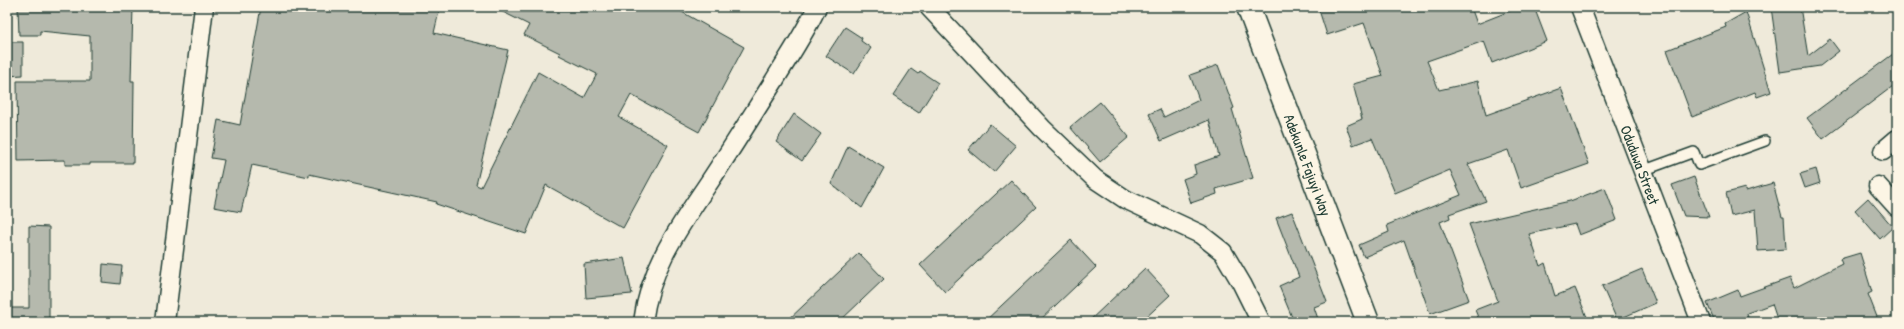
<svg xmlns="http://www.w3.org/2000/svg" width="1904" height="329" font-family="'Patrick Hand',sans-serif">
<rect width="100%" height="100%" fill="#efeada"/>
<filter id="ink" filterUnits="userSpaceOnUse"><feTurbulence type="fractalNoise" baseFrequency=".025" numOctaves="2"/><feDisplacementMap in="SourceGraphic" scale="8" xChannelSelector="R" yChannelSelector="G"/><feConvolveMatrix kernelMatrix="1 2 1 2 8 2 1 2 1" color-interpolation-filters="sRGB"/></filter>
<g filter="url(#ink)">
<path fill="#b5b9ad" stroke="#1f3d34" d="M18 7H133L131 81H134L133 163H90V165H65V160L18 161 17 81H90V36L40 31V35H19Z
M261 7H440L434 33 508 50 476 185 481 187 538 72 584 98 597 74 559 55 560 53 524 35 529 25 493 7H673L744 47 699 132 631 95 619 117 668 145 623 228 546 185 526 234 436 204 437 202 309 174V177L252 165 241 212 214 207 224 160 211 158 218 120 240 125Z
M1318 7H1471L1477 24 1520 7H1534L1547 41 1492 63 1484 41 1427 61 1439 90 1478 81 1486 115 1561 88 1589 164 1521 188 1508 150 1468 164 1486 201 1449 214 1450 218 1440 222 1469 300 1430 314 1404 240 1364 257 1359 245 1389 232 1387 225 1461 195 1450 170 1395 193 1372 138 1353 145 1346 126 1362 119 1353 84 1383 76 1364 23 1327 35Z
M1771 7H1800L1808 56 1830 39 1839 51 1820 66 1780 72Z
M1746 12 1771 92 1757 97 1755 92 1692 117 1667 50 1726 27 1725 24Z
M845 27 862 38 861 41 871 48 854 74 826 56Z
M7 42H23V75L7 76Z
M1897 51V83L1823 139 1807 118Z
M1218 65 1234 108 1232 109 1253 178 1216 189 1217 194 1191 203 1183 179 1196 174 1194 165 1219 156 1209 120 1161 141 1149 114 1160 109 1164 117 1199 100 1190 75Z
M911 69 918 74 920 71 938 83 919 113 893 96Z
M1100 102 1129 137 1100 162 1070 127Z
M794 114 821 134 802 161 776 142Z
M990 124 1016 146 994 172 968 150Z
M848 146 884 168 862 208 831 184Z
M1816 169 1820 183 1805 188 1800 174Z
M1694 177 1709 217 1684 216 1672 185Z
M1011 180 1036 207 945 292 920 265Z
M1773 183 1782 217H1784L1786 249 1758 251 1755 210 1731 216 1726 193 1745 188 1746 191Z
M1605 188 1617 220 1579 235 1575 224 1529 234 1540 266 1545 263 1555 296 1575 288 1589 322H1498L1497 318 1487 322H1480L1475 310 1498 301 1469 224 1570 201Z
M1868 198 1893 227 1880 239 1855 210Z
M1292 212 1327 302 1314 307 1319 322H1294L1279 286 1299 277 1276 218Z
M29 226 49 227V322H7V308H29Z
M1071 240 1096 267 1038 322H984Z
M859 253 884 279 839 322H786Z
M1860 253 1872 292 1868 294 1879 322H1778L1772 304 1747 313 1748 317 1736 322H1715L1707 303 1738 290 1740 296 1790 278 1794 288 1842 264 1840 259Z
M624 258 632 294 586 298 584 264Z
M103 264 122 266 120 284 102 282Z
M1145 268 1170 295 1141 322H1088Z
M1642 269 1656 303 1617 320 1602 286Z"/>
<g fill="none" stroke-linecap="round" stroke-linejoin="round">
<g stroke="#1f3d34" stroke-width="12">
<path id="service" d="M1642 171 1694 152 1699 165 1765 141"/>
</g>
<g stroke="#1f3d34" stroke-width="21">
<g id="minor">
<path d="M929 7 1042 128 1095 179 1125 199 1200 234 1223 252 1242 284 1261 322"/>
<path id="s1" d="M1580 7 1701 322"/>
<path d="M1883 151 1897 139"/>
<path d="M1878 186 1897 207"/>
<path d="M165 322 204 7"/>
<path d="M643 322C650 266 680 226 710 181 732 148 753 114 774 81 789 56 805 33 817 7"/>
</g>
</g>
<g stroke="#1f3d34" stroke-width="25">
<g id="tertiary">
<path id="s2" d="M1248 7 1368 322"/>
</g>
</g>
<use href="#service" stroke="#fcf5e5" stroke-width="9"/>
<use href="#minor" stroke="#fcf5e5" stroke-width="18"/>
<use href="#tertiary" stroke="#fcf5e5" stroke-width="22"/>
</g>
</g>
<g text-anchor="middle" dominant-baseline="central" stroke-width="3.5" stroke-linejoin="round" paint-order="stroke">
<g font-size="15" fill="#1f3d34" stroke="#fcf5e5">
<text stroke="none"><textPath href="#s2" startOffset="169">Adekunle Fajuyi Way</textPath></text>
<text stroke="none"><textPath href="#s1" startOffset="169">Oduduwa Street</textPath></text>
</g>
</g>
<rect width="1904" height="329" fill="none" stroke="#fcf5e5" stroke-width="24"/>
<rect x="12" y="12" width="1880" height="305" fill="none" stroke="#1f3d34" stroke-width="1.5" filter="url(#ink)"/>
</svg>
